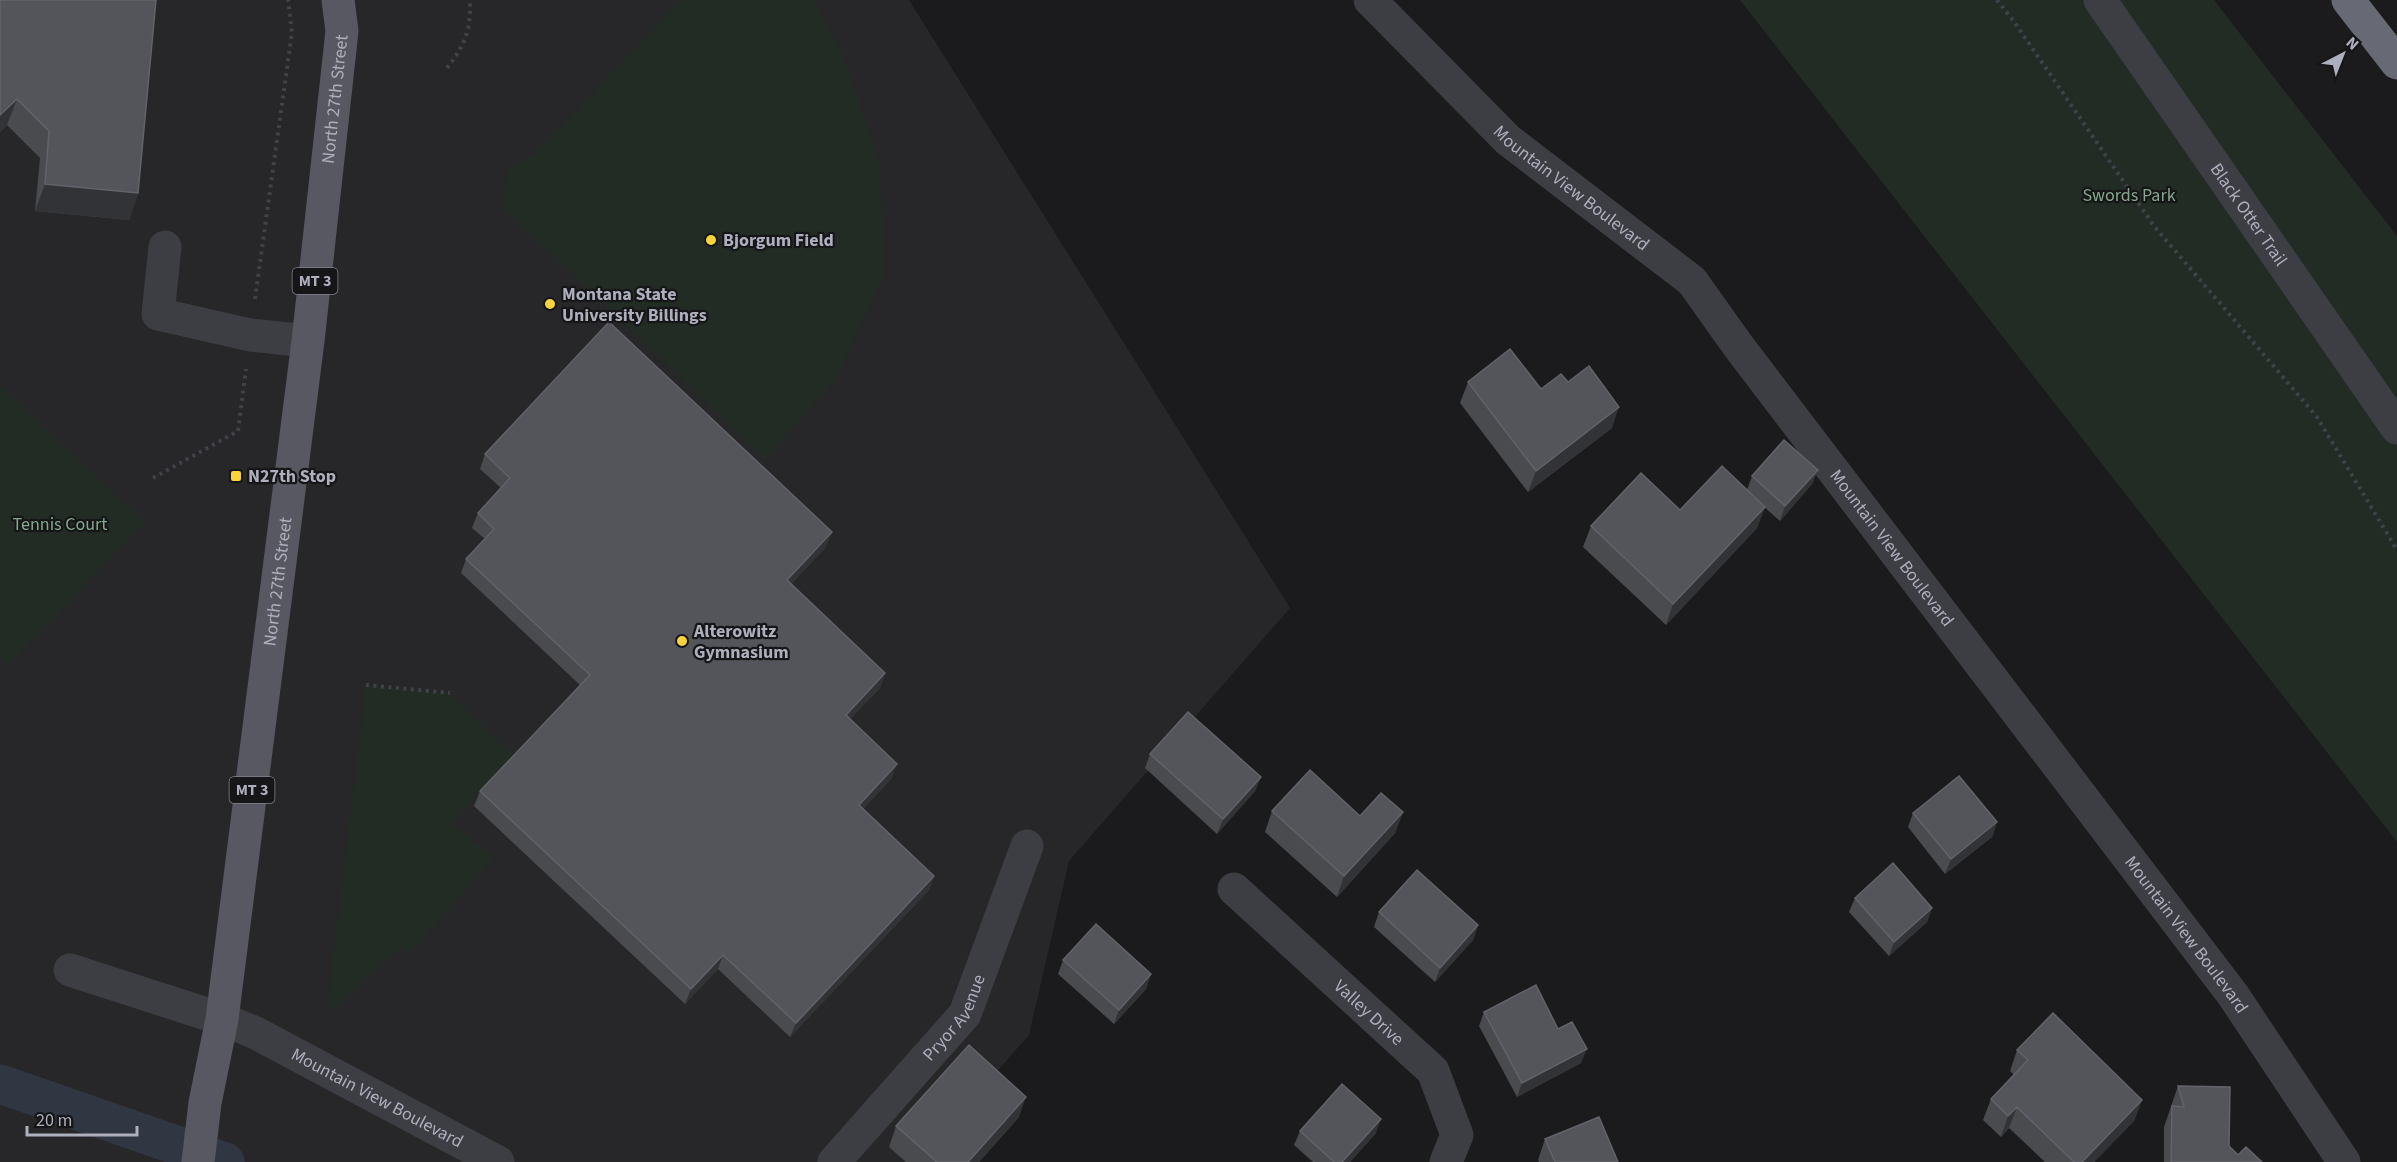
<svg xmlns="http://www.w3.org/2000/svg" width="2397" height="1162" font-family="'Source Sans 3',sans-serif">
<rect width="100%" height="100%" fill="#1b1b1d"/>
<path fill="#27272a" d="M0 0H909L1290 608 1069 861 1029 1035 918 1162H0Z"/>
<path fill="#222c25" d="M681 0H814L842 51 880 163 885 275 835 381 765 459 502 206 507 171 537 152Z
M1740 0H2214L2397 236V842Z
M0 386 145 522 8 666 0 658Z
M366 685 450 693 513 755 451 824 495 857 409 955 401 947 331 1011 328 999Z"/>
<g fill="none" stroke-linecap="round" stroke-linejoin="round">
<path stroke="#303742" stroke-width="39" d="M0 1084 225 1162"/>
<path stroke="#414249" stroke-width="4" stroke-dasharray="3 4.5" stroke-linecap="butt" d="M1997 0 2015 23 2154 226 2317 417 2397 550
M447 68C465 45 471 30 470 0
M255 299 292 32 288 0
M153 478 238 431 246 369
M366 685 450 693"/>
<g stroke="#3d3d44" stroke-width="33">
<path id="s1" d="M1370 0 1508 140 1692 281 1739 347 2233 995 2344 1162"/>
<path id="s2" d="M2100 0 2397 428"/>
<path d="M165 247 158 314 250 335 308 341"/>
<path id="s3" d="M1234 889 1433 1071 1457 1135 1446 1162"/>
<path id="s4" d="M70 970 222 1019 256 1033 498 1162"/>
<path id="s5" d="M834 1162 965 1014 1027 846"/>
</g>
<path stroke="#575861" stroke-width="33" id="s6" d="M198 1162 205 1103 222 1019 308 341 342 31 338 0"/>
<path stroke="#676974" stroke-width="33" d="M2348 0 2397 63"/>
</g>
<path fill="#494b4f" d="M0 0 138 193 129 220 35 211 40 158 7 125 0 132Z
M1468 382 1541 389 1568 382 1612 428 1528 492 1460 403Z
M485 454 826 547 791 584 885 673 880 688 850 719 892 778 863 809 934 876 929 890 790 1037 718 969 685 1004 474 806 480 791 580 685 461 573 466 559 485 539 472 528 478 513 501 488 480 469Z
M1818 470 1812 484 1780 521 1762 505 1765 507 1757 528 1666 625 1583 547 1591 526 1680 510 1747 490 1752 476Z
M1150 754 1261 777 1255 791 1217 834 1145 768Z
M1272 811 1360 816 1403 812 1395 833 1337 897 1265 832Z
M1913 813 1997 822 1992 837 1945 874 1908 827Z
M1855 898 1932 908 1927 922 1889 956 1849 912Z
M1379 912 1478 925 1473 940 1435 982 1374 927Z
M1063 960 1151 974 1146 989 1114 1024 1058 974Z
M1484 1012 1581 1063 1517 1097 1479 1026Z
M2017 1050 2142 1100 2134 1121 2094 1162H2045L2009 1128 2001 1137 1983 1120 1991 1099 2014 1075 2010 1071Z
M2178 1086 2229 1146 2238 1155 2262 1162H2164V1127Z
M1019 1117 979 1162H906L889 1147 896 1126Z
M1300 1131 1376 1133 1350 1162H1313L1294 1145Z
M1545 1139 1618 1162H1539L1538 1160Z"/>
<path fill="#323336" d="M17 99 7 125 0 132V115Z
M45 184 138 193 129 220 35 211Z
M1619 407 1612 428 1528 492 1536 471Z
M1818 470 1812 484 1780 521 1785 506Z
M1765 507 1757 528 1666 625 1673 604Z
M832 532 826 547 781 595 787 580Z
M885 673 880 688 841 729 846 715Z
M897 764 892 778 854 819 859 805Z
M1261 777 1255 791 1217 834 1223 819Z
M1403 812 1395 833 1337 897 1344 876Z
M1997 822 1992 837 1945 874 1951 859Z
M934 876 929 890 790 1037 796 1023Z
M1932 908 1927 922 1889 956 1894 942Z
M1478 925 1473 940 1435 982 1440 968Z
M723 955 718 969 685 1004 691 989Z
M1151 974 1146 989 1114 1024 1119 1010Z
M1587 1049 1581 1063 1517 1097 1522 1083Z
M1026 1097 1019 1117 979 1162H968Z
M2142 1100 2134 1121 2094 1162H2082Z
M2017 1107 2009 1128 2001 1137 2008 1116Z
M1381 1119 1376 1133 1350 1162H1342Z"/>
<path fill="#54555b" stroke="#62636a" stroke-width="1.5" d="M0 0H156L138 193 45 184 49 131 17 99 0 115Z
M609 322 832 532 787 580 885 673 846 715 897 764 859 805 934 876 796 1023 723 955 691 989 480 791 590 675 466 559 494 529 478 513 510 478 485 454Z
M1510 349 1541 389 1561 374 1568 382 1589 366 1619 407 1536 471 1468 382Z
M1784 440 1818 470 1785 506 1752 476Z
M1722 466 1765 507 1673 604 1591 526 1641 473 1680 510Z
M1188 712 1261 777 1223 819 1150 754Z
M1310 770 1360 816 1381 793 1403 812 1344 876 1272 811Z
M1959 776 1997 822 1951 859 1913 813Z
M1893 863 1932 908 1894 942 1855 898Z
M1417 870 1478 925 1440 968 1379 912Z
M1096 924 1151 974 1119 1010 1063 960Z
M1536 985 1558 1029 1572 1022 1587 1049 1522 1083 1484 1012Z
M2053 1013 2142 1100 2082 1162H2074L2017 1107 2008 1116 1991 1099 2028 1060 2017 1050Z
M969 1045 1026 1097 968 1162H937L896 1126Z
M1342 1084 1381 1119 1342 1162H1334L1300 1131Z
M2178 1086 2230 1087 2229 1146 2238 1155 2246 1147 2262 1162H2171L2172 1106 2184 1107Z
M1599 1117 1618 1162H1555L1545 1139Z"/>
<g fill="#f9d437" stroke="#161618" stroke-width="2">
<circle cx="711" cy="240" r="6"/>
<circle cx="550" cy="304" r="6"/>
<rect x="230" y="470" width="12" height="12" rx="3"/>
<circle cx="682" cy="641" r="6"/>
</g>
<g text-anchor="middle" dominant-baseline="central" stroke-width="4.5" stroke-linejoin="round" paint-order="stroke">
<g fill="#161618" stroke="#80818c" stroke-width="1.5">
<rect x="292.5" y="268" width="45" height="26" rx="4.5"/>
<rect x="229.5" y="777" width="45" height="26" rx="4.5"/>
</g>
<g font-size="16" font-weight="bold" fill="#adafbd">
<text x="315" y="281">MT 3</text>
<text x="252" y="790">MT 3</text>
</g>
<g font-size="18" fill="#adafbd" stroke="#161618">
<text stroke="none"><textPath href="#s6" startOffset="1072">North 27th Street</textPath></text>
<text stroke="none"><textPath href="#s1" startOffset="276">Mountain View Boulevard</textPath></text>
<text stroke="none"><textPath href="#s2" startOffset="261">Black Otter Trail</textPath></text>
<text stroke="none"><textPath href="#s1" startOffset="762">Mountain View Boulevard</textPath></text>
<text stroke="none"><textPath href="#s6" startOffset="586">North 27th Street</textPath></text>
<text stroke="none"><textPath href="#s1" startOffset="1248">Mountain View Boulevard</textPath></text>
<text stroke="none"><textPath href="#s3" startOffset="183">Valley Drive</textPath></text>
<text stroke="none"><textPath href="#s5" startOffset="189">Pryor Avenue</textPath></text>
<text stroke="none"><textPath href="#s4" startOffset="334">Mountain View Boulevard</textPath></text>
</g>
<g font-size="18" fill="#83a88b" stroke="#161618">
<text x="2129" y="195">Swords Park</text>
<text x="60" y="524">Tennis Court</text>
</g>
<g font-size="18" font-weight="bold" fill="#adafbd" stroke="#161618" text-anchor="start">
<text x="723" y="240">Bjorgum Field</text>
<text x="562" y="294">Montana State<tspan x="562" dy="21">University Billings</tspan></text>
<text x="248" y="476">N27th Stop</text>
<text x="694" y="631">Alterowitz<tspan x="694" dy="21">Gymnasium</tspan></text>
</g>
</g>
<g transform="translate(2343 54) rotate(42)" stroke="#161618" stroke-width="4.5" paint-order="stroke">
<path d="M0-4.5L10 22L0 15L-10 22Z" fill="#adafbd"/>
<text y="-9" font-size="16" font-weight="bold" text-anchor="middle" fill="#adafbd">N</text>
</g>
<path d="M27 1126v9h110v-9" fill="none" stroke="#adafbd" stroke-width="3"/>
<text x="36" y="1126" font-size="18" fill="#adafbd" stroke="#161618" stroke-width="4.5" paint-order="stroke">20 m</text>
</svg>
